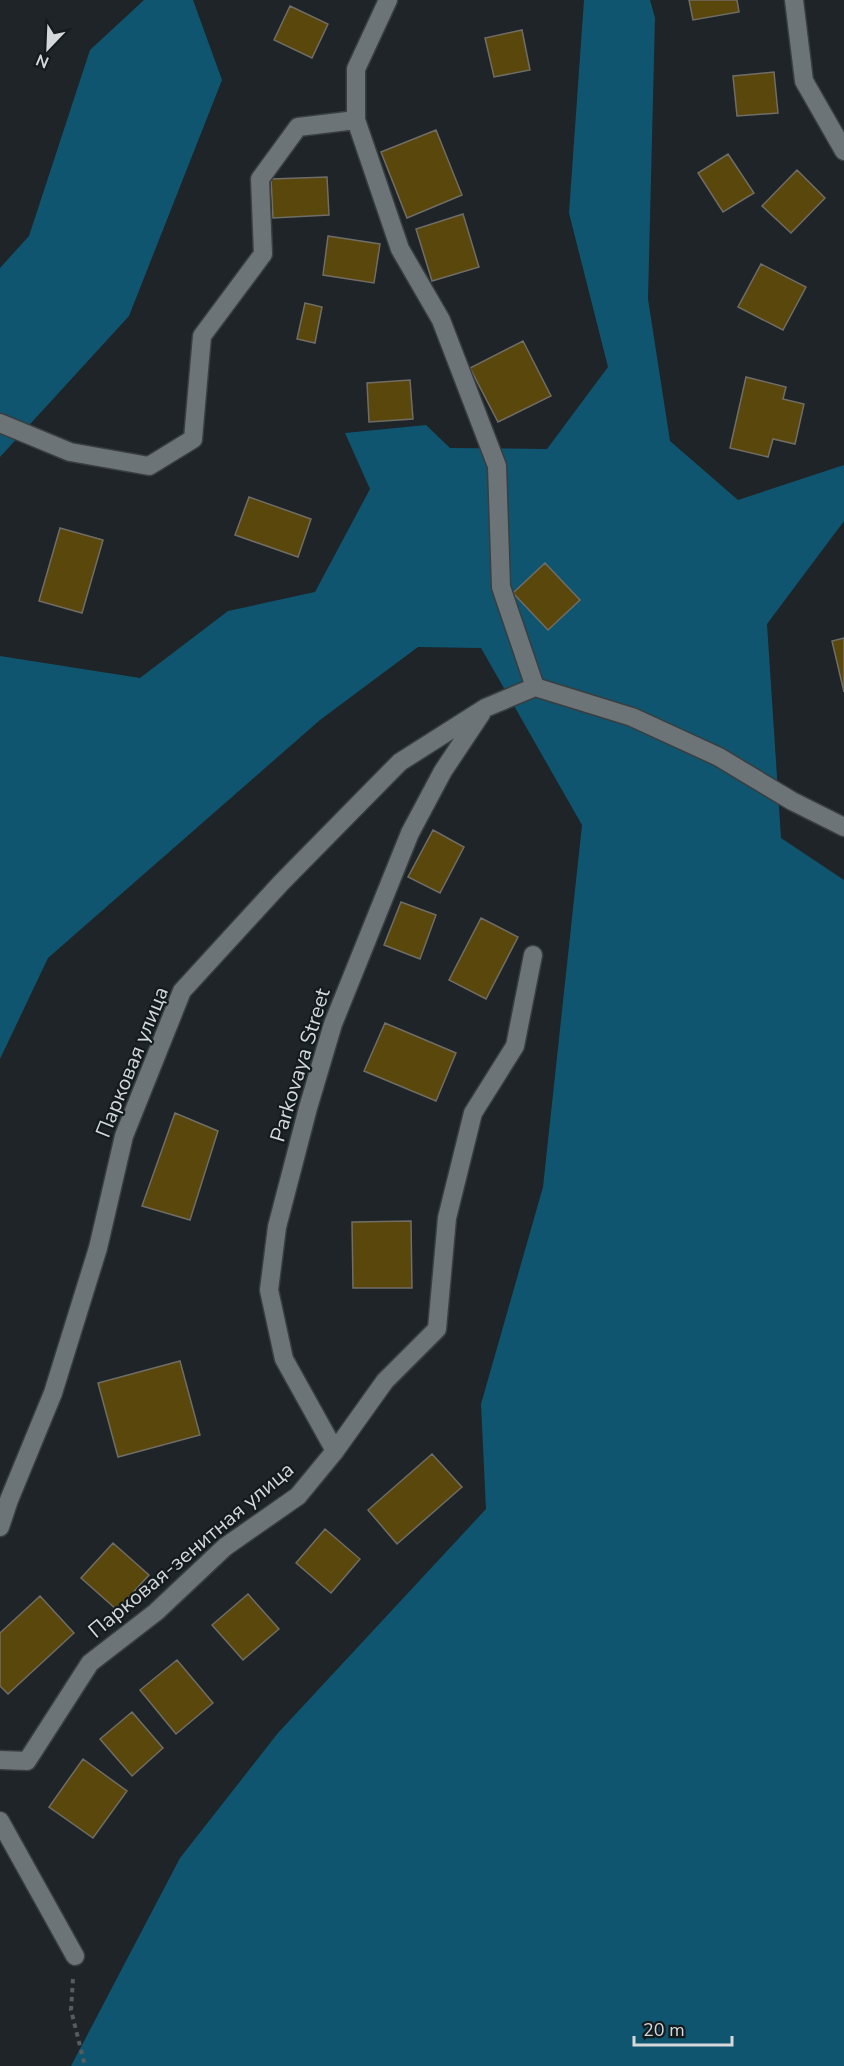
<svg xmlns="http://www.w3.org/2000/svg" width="844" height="2066" font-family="'Nunito Sans',sans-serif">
<rect width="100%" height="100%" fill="#1e2427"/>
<path fill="#10556f" d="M144 0H193L222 80 129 316 0 457V268L29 236 90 50Z
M584 0H650L655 18 648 299 670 441 738 500 844 465V521L767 624 781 838 844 880V2066H71L180 1858 278 1733 486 1509 481 1404 543 1187 582 825 481 648 418 647 320 720 48 958 0 1059V656L140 678 228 611 315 592 370 489 345 433 426 425 450 448 547 449 608 367 569 213Z"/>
<path fill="#5a470c" stroke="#706d66" stroke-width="1.5" d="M689 0H737L739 12 693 20Z
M290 6 328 24 312 58 274 40Z
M522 30 530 70 494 77 485 38Z
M774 72 778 113 737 116 733 76Z
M436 130 462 195 407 218 381 152Z
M728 154 754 193 723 212 698 173Z
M797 170 825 198 791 233 762 206Z
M327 177 329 215 273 218 271 179Z
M463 214 479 267 432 281 416 229Z
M328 236 380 244 374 283 323 275Z
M761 264 806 287 783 330 738 307Z
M305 303 322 307 315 343 297 339Z
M523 341 551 396 498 422 470 368Z
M746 377 786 387 783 399 804 404 795 444 773 439 768 457 730 448Z
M410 380 413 419 369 422 367 383Z
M249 497 311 519 298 557 235 535Z
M60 528 103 540 82 613 39 601Z
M545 563 580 600 548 630 513 593Z
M844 638V692L832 641Z
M433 830 464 847 440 893 408 877Z
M401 902 436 915 420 959 384 945Z
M481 918 518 937 486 999 449 980Z
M385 1023 456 1053 436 1101 364 1071Z
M175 1113 218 1131 190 1220 142 1206Z
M411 1221 412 1288H353L352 1222Z
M180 1361 200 1435 118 1457 98 1383Z
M432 1454 462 1487 397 1544 368 1510Z
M325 1529 360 1559 331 1593 296 1563Z
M113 1543 149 1575 117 1610 81 1578Z
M248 1594 279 1629 243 1660 212 1625Z
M40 1596 74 1633 8 1694 0 1686V1633Z
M177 1660 213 1703 176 1734 140 1690Z
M132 1712 163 1748 132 1776 100 1739Z
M83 1759 127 1791 93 1838 49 1807Z"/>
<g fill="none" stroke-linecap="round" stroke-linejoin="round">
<g stroke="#393e40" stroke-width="21">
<path id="minor" d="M388 0 356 69V120L400 249 441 320 497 466 501 587 535 687
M794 0 804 81 844 151
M0 423 70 452 149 466 193 439 202 336 263 254 260 179 298 127 356 120
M535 687 632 717 719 757 792 801 844 827
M335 1451 284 1359 269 1290 277 1227 308 1108 333 1024 410 833 443 771 481 714
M0 1527 9 1500 53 1393 98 1248 124 1136 182 991 281 883 400 762 485 708 535 687
M0 1760 27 1761 90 1663 156 1612 225 1547 298 1496 335 1451 385 1381 437 1329 447 1218 473 1113 515 1046 533 955
M0 1821 75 1956"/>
</g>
<path stroke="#565b5e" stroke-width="4" stroke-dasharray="4.5 4.5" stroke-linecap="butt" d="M73 1979 71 2010 85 2066"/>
<use href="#minor" stroke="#6c7478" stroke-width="18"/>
</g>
<g text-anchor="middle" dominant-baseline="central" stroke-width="4.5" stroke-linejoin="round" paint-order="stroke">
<g font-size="21" fill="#d4d8da" stroke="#141b1e">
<text transform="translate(132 1062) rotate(-68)">Парковая улица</text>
<text transform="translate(300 1065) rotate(-73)">Parkovaya Street</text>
<text transform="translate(191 1550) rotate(-40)">Парковая-зенитная улица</text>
</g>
</g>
<g transform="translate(48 48) rotate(203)" stroke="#141b1e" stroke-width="4.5" paint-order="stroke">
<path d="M0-4.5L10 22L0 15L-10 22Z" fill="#d4d8da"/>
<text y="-9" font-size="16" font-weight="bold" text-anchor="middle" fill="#d4d8da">N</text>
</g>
<path d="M634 2036v9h98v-9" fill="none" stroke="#d4d8da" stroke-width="3"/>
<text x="643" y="2036" font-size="18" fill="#d4d8da" stroke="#141b1e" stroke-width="4.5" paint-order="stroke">20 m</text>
</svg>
